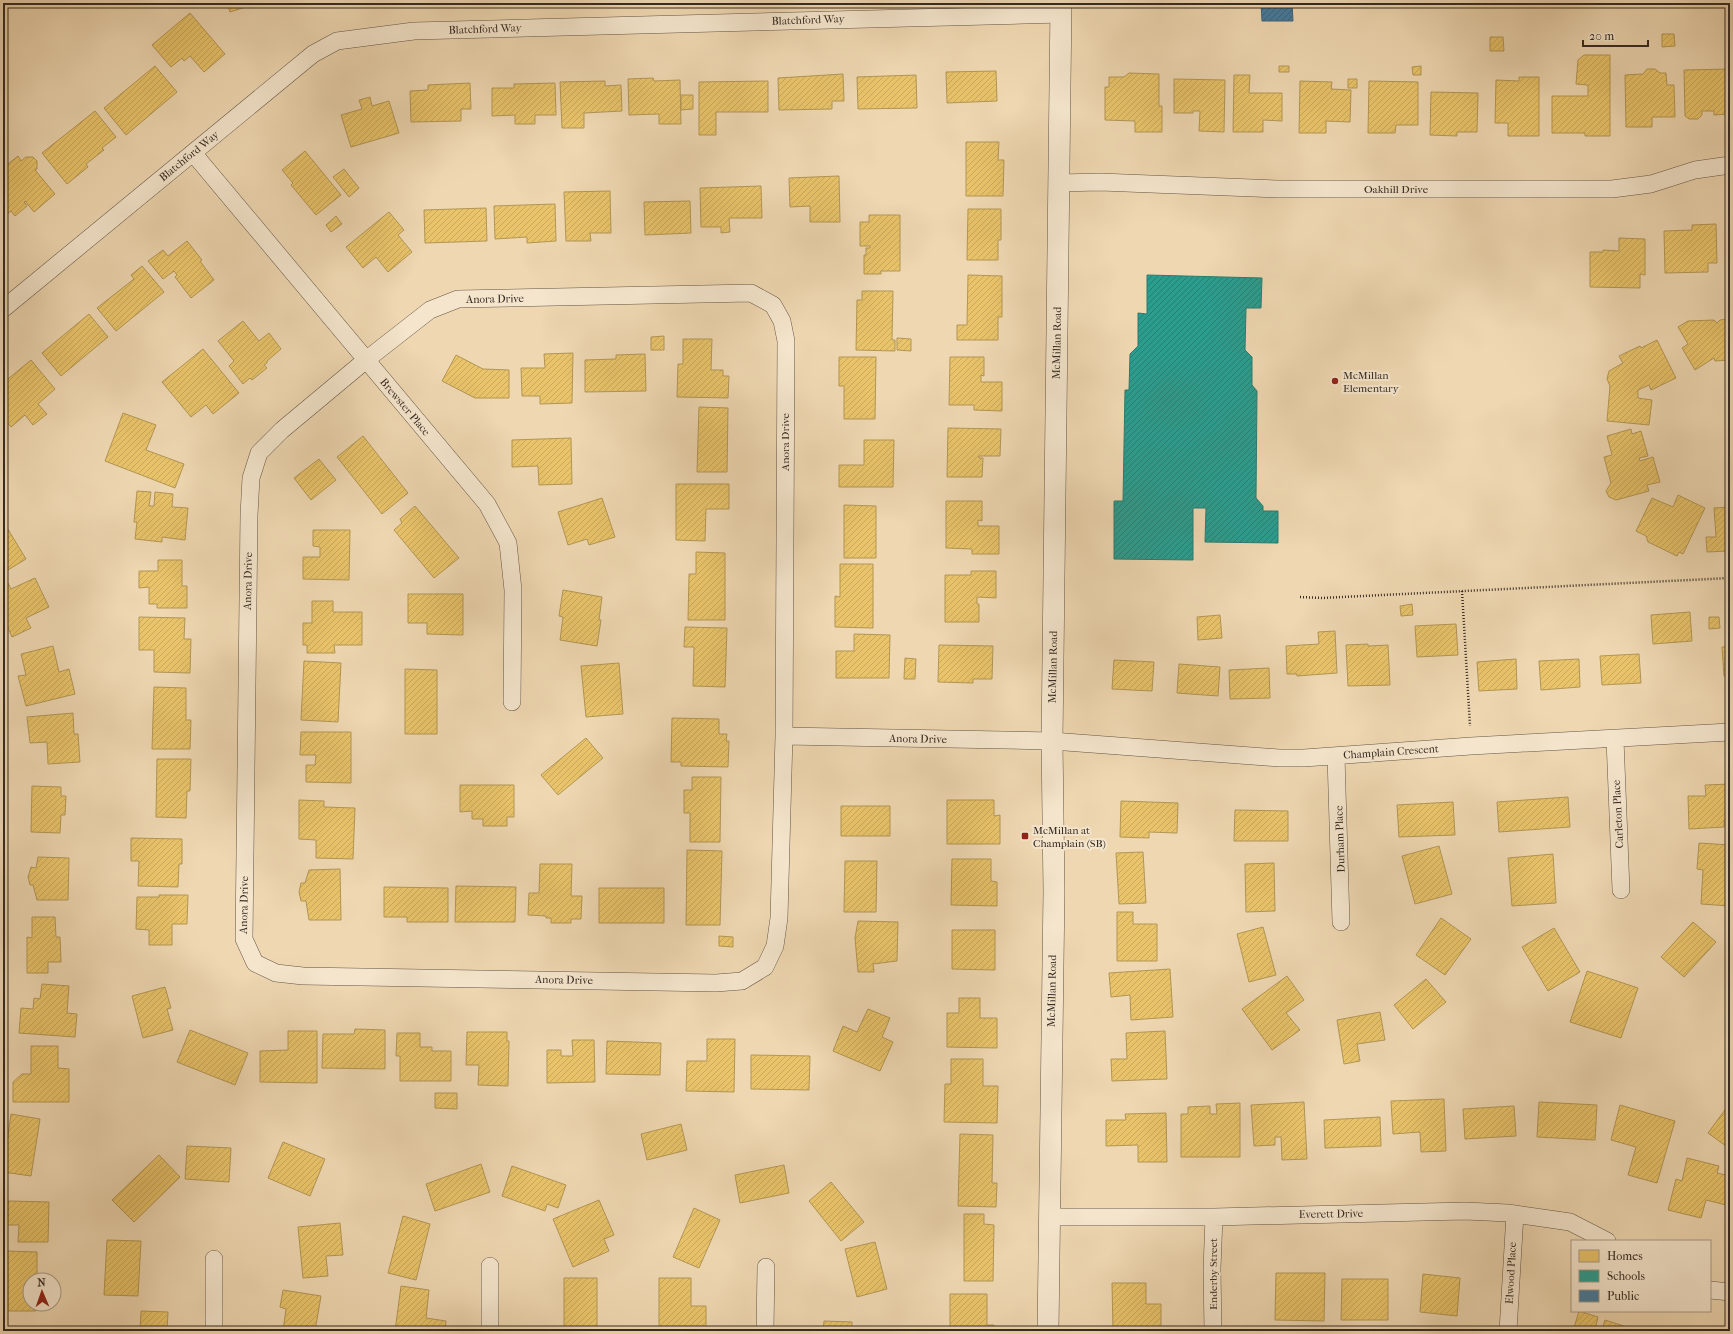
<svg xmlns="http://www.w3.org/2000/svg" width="1733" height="1334" font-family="'IM FELL French Canon',serif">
<defs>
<pattern id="homes-hatch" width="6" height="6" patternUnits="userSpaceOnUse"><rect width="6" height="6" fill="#e9c46a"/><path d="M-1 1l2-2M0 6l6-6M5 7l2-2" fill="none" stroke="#c8a95c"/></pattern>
<pattern id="schools-hatch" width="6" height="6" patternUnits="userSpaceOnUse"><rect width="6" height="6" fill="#2a9d8f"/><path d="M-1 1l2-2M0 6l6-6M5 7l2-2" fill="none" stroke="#258074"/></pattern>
<pattern id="public-hatch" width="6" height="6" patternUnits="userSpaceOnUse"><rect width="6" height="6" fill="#457b9d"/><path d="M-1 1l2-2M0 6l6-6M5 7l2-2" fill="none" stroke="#3a6580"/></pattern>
</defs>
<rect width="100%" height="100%" fill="#eed7b1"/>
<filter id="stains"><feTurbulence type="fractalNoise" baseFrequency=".005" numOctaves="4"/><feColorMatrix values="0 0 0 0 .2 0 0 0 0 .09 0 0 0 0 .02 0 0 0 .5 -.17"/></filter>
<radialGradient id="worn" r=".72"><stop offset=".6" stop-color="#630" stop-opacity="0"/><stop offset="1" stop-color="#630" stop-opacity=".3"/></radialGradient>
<path fill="url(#homes-hatch)" stroke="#b39655" d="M227 3H258L230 12Z
M1635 3H1645L1643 7Z
M1683 3H1728V4L1689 6Z
M190 13 225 54 204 72 190 56 184 61 182 58 171 67 152 45Z
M1662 34H1674L1675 46 1662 47Z
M1490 37H1503L1504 51H1490Z
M1584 55H1610V136H1585V133H1552V96H1588V85L1576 84 1578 60Z
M155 66 177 92 126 135 104 108Z
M1279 66H1289V72H1279Z
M1421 66V75H1413L1412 67Z
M1647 69H1655L1660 73H1666L1667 85H1674L1675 117H1652V127H1626L1625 75 1643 74Z
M1730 69V114L1714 115V111H1702V115L1698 119H1689L1685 116 1684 70Z
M996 71 997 101 947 103 946 72Z
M1129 73 1159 74V106H1162V132H1135V121L1105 120V87H1109V77H1124Z
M843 74 844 101H832V109L779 110 778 78Z
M916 75 917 108 858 109 857 77Z
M1234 75H1250L1249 93H1282V121L1263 120V132H1233Z
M1519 77H1539V136H1508V123H1495L1496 80 1519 81Z
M653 78 654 81 680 80 681 124H659V114L629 115 628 79Z
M1174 79 1225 80 1224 132 1199 131 1200 111H1193V113H1174Z
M1348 79H1357V88H1348Z
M605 81V86L621 85 622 111 584 113V128H562L560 82Z
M768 81V112H716V135H699V82Z
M1300 81 1332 82 1331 89 1351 90 1350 122 1326 121V133H1299Z
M1369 81 1418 82V125H1396L1395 133H1368Z
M470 83 471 109H461V121L411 122 410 91 428 90V85Z
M555 83 556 115H535V124H515V115L492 116V88H514V84Z
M1431 92 1478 93 1477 132H1457V136L1430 135Z
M681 95H693V109L681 110Z
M370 97 372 106 389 101 399 133 351 147 341 115 362 109 359 100Z
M95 111 116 137 102 148 104 150 86 164 88 167 67 184 42 153Z
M966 142H999L998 160H1004L1003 196H966Z
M305 151 341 195 316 215 291 185 293 183 282 170Z
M18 156 21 161 26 157H33L37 161V169L35 170 55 194 34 212 25 201 24 202 27 206 15 216 11 211 3 217V168Z
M344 169 359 188 349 197 333 177Z
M839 176 840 222H810V206L790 207 789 178Z
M761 186 762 218H729L730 232 721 233V227H701L700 188Z
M610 191 611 233H590L591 241H566L564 192Z
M690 201 691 233 645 235 644 202Z
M555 204 556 241 527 243V237L495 239 494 206Z
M486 208 487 241 425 243 424 210Z
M968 209H1001V240H998V260H967Z
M389 212 404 230 398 235 412 252 388 272 376 257 363 268 346 247Z
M869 215H900V271H881V274H864V255H866V248H870V246H860V222H869Z
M336 216 342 224 331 232 326 225Z
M1716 224 1717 263H1708V272L1665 273 1664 231 1692 230V225Z
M1727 224H1730V257H1728Z
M1619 238 1645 239V275L1640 274V288L1590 287V252H1603V250L1619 251Z
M187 241 202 260 200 261 214 280 191 298 175 277 177 275 174 271 163 279 148 261 163 250 168 256Z
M142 266 164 292 116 331 97 308 134 279 131 275Z
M968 275 1002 276V317H998V340H957V325H967Z
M862 291H893L892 340H895V351L856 350 857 300H862Z
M89 314 108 337 61 376 42 353Z
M1728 319 1730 322V360L1715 361 1714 358 1695 370 1682 348 1688 344 1678 327 1688 321 1714 320 1717 323 1720 320Z
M243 321 259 341 269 333 281 349 267 361V363L264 365 267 368 252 380 250 378 243 384 229 366 234 361 218 341Z
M664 336V350H651V337Z
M897 338 911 339V351L897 350Z
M683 339H712L711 370H723V376H729L728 398 677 397 678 364H683Z
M1657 340 1676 378 1651 390 1649 385 1638 390V398L1652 400 1649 425 1607 421 1610 386 1607 379 1609 371 1623 363 1619 356 1640 346 1641 348Z
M203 349 239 393 213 414 206 405 191 417 162 382Z
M573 353 572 403 540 404V396H522L521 368H545L544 354Z
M645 354 646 391 585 392V360L616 359V355Z
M456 355 483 369 509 370V398H475L442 381Z
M839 357H876L875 419H844V386H839Z
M950 357H984V376L981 375V382H1002V411L974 410V405H949Z
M31 360 55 389 38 404 47 414 33 425 25 415 11 427 3 418V383Z
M699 407 728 408 727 472H697Z
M123 413 156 425 146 450 184 464 175 488 105 461Z
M948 428 1001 429 1000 456H979V458H983L982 477H947Z
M1631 429 1632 434 1641 431 1648 456 1639 458 1640 461 1653 457 1660 482 1647 485 1649 491 1616 500 1609 497 1606 491 1611 483 1604 457 1612 455 1607 436Z
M363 436 408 493 382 514 337 457Z
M571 438 572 484 539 485 538 466 512 467V440Z
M864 440H894L893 487H839V465H864Z
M319 459 336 480 311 500 294 478Z
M676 484H729V509H706L705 541 676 540Z
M137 491 151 492 149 506H154L155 492 173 494 172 507 188 508 185 540 162 537V542L135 539 137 522H134Z
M1678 495 1705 508 1683 554 1679 552 1677 556 1648 542 1646 536 1636 531 1652 498 1673 507Z
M602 498 615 537 589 545 587 539 568 545 558 512Z
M946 501H982V521L978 520V526H999V554H972V549L946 548Z
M844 505 876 506V558H844Z
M415 506 459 558 434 578 394 530 402 523 400 519Z
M1730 507V551L1707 552 1706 537H1716L1714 508Z
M3 521 26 559 3 573Z
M313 530H350L349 580 303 579V557H320V547L313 546Z
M696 552 725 553V620H688L689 574H696Z
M158 560H182V586H187V608H157V604H149V587L139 588V571H158Z
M840 564H873V628L835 627V596L840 597Z
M971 571H996V598L977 597V604H979V622H945V575H971Z
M35 578 49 607 26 618 31 628 12 637 3 617V586L8 583 11 589Z
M563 590 602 597 599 620H601L597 646 560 640 563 617 559 616Z
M408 594H463V635L427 634V623H408Z
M312 601H333V612H362V645H334L335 653H307V645H303V623H312Z
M1412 604 1413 615 1401 616 1400 606Z
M1690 612 1692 641 1653 644 1651 615Z
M1220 615 1222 638 1198 640 1197 617Z
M139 617 185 618 184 639H191L190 673 154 672V650H139Z
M1709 617H1719L1720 628 1709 629Z
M1456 624 1458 655 1417 657 1415 626Z
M685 627 727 628 725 687 693 686 694 647H684Z
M1335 631 1337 673 1297 676V674H1287L1286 646 1319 644 1318 632Z
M854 634 890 635 889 678H836V651H854Z
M1368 644V646L1388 645 1390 685 1348 686 1346 645Z
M939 645 993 646 992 679H973V683L938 682Z
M53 646 59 672 69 669 75 694 26 706 18 676 26 675 21 654Z
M1722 647H1730V676H1724Z
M1639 654 1641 683 1602 685 1600 656Z
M905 658 916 659 915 679H904Z
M1516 659 1517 689 1479 691 1477 662Z
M1579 659 1580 687 1541 690 1539 661Z
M1114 660 1154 662 1152 691 1112 689Z
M304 661 341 663 338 722 301 720Z
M619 663 623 714 586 717 581 666Z
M1179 664 1220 667 1218 696 1177 693Z
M1269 668 1270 698 1230 699 1229 670Z
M405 669 437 670V734H405Z
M154 687 186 688V720H191L190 749H152Z
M73 713 74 734H78L80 762 48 764 47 742 30 743 27 717Z
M672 718 719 719V734H727L726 741H729L728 767 681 766V762H671Z
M301 732H351V783L306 782V765H315L316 755H300Z
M586 738 603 758 558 795 541 775Z
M157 759H191L190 791H187L186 818 156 817Z
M692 777H721L720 842H690V813H684V790H692Z
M1730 784V819L1724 820V827L1689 829 1688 796H1706L1705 785Z
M460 785H514V817H507V826H483V819H472V811L460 812Z
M32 786 61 787V796H66L65 815H61L60 833 31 832Z
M1568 797 1570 827 1499 832 1497 802Z
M299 800 324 801V807L355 808 353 859 316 858V840L299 839Z
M947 800H994V816L1000 815V844H947Z
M1121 801 1178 803 1177 833 1149 832V838L1120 837Z
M1453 802 1455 835 1399 837 1397 805Z
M841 806H890V836H841Z
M1235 810 1288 811V841H1234Z
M131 838 182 839V864H179L178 887 138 886 139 861H131Z
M1699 843 1730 845V906L1701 904 1703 870 1697 869Z
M1439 846 1452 894 1415 904 1402 856Z
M687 850 722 851 720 925H686Z
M1143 852 1146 903 1119 904 1116 853Z
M1553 854 1556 903 1512 906 1508 858Z
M38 857 69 858 68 900H37L33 885H30L28 877 31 867 36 868Z
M952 859H991V881L997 882V906L951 905Z
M845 861H877L876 912H844Z
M1274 863 1275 911 1246 912 1245 864Z
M540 864H572L571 896H582L581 919H571V923H551V918H546V916L528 915 529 893H539Z
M340 869 341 920H309L306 901H301L299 892 301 883H305L309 870Z
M456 886 516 887 515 922H455Z
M384 887 448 888V922H407V917H384Z
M599 888H664V923H599Z
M159 895H188L187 924H172V945H149V930L136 929 137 897H159Z
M1117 912H1133V924H1157V961H1117Z
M32 917H55L56 937H60L61 962H48V973H27V937L32 938Z
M1441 918 1471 939 1445 975 1416 955Z
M858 921 898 922 897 961 873 964 874 972H858L855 938Z
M1693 922 1716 942 1684 977 1661 957Z
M1263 927 1276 975 1249 982 1237 934Z
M1554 928 1580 972 1548 991 1522 947Z
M952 930H995V970L952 969Z
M719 936 733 937V947L719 946Z
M1170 969 1173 1017 1131 1020 1130 995 1111 997 1109 973Z
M1587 971 1638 988 1621 1038 1570 1022Z
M1287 976 1304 1000 1286 1013 1300 1030 1272 1050 1242 1009Z
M1426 979 1446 1002 1413 1029 1394 1005Z
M42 984 69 986 67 1013 77 1014 75 1037 19 1033 21 1008 33 1009 34 998 40 999Z
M165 987 171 1008 167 1009 173 1030 143 1038 132 996Z
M959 998H980V1018H997V1048L947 1047V1013H959Z
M868 1009 890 1018 882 1037 893 1042 880 1071 833 1051 843 1026 857 1032Z
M1380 1012 1385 1040 1357 1044 1360 1061 1344 1064 1337 1020Z
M355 1029 385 1030V1069L322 1068 323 1034H354Z
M190 1030 248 1053 235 1085 177 1062Z
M288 1031H317V1083L260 1082V1051L288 1050Z
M1165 1031 1167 1079 1112 1081 1111 1059H1127L1126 1033Z
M467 1032H507V1041H509L508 1086 478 1085 479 1065H466Z
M397 1033H420V1047H432V1051H451V1081H400V1056H396Z
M707 1039H735L734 1092 686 1091 687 1061H707Z
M572 1040H594L595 1082 547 1083V1050H561V1056H573Z
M607 1041 661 1043 660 1075 606 1074Z
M31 1046H58V1068L69 1069V1102H13V1082L22 1074H31Z
M751 1055 810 1056 809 1090 751 1089Z
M951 1059H983V1086H998L997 1123 944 1122 945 1084H951Z
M435 1093H457V1109L435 1108Z
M1444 1099 1446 1151 1421 1152 1420 1132 1393 1134 1391 1101Z
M1304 1102 1307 1159 1282 1160 1281 1137H1275V1145L1254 1146 1251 1105Z
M1539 1102 1597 1105 1595 1140 1537 1137Z
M1240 1103V1157H1181V1114H1188V1107L1210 1106V1114H1217L1216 1104Z
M1730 1103V1149L1708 1133Z
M1620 1105 1675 1121 1657 1183 1628 1175 1636 1147 1611 1140Z
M1514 1106 1516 1136 1465 1139 1463 1109Z
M1166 1113 1167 1162H1138V1145L1106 1146V1120H1126L1125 1114Z
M11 1114 40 1119 31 1176 3 1172Z
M1380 1117 1381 1146 1325 1148 1324 1120Z
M681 1124 687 1150 647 1160 641 1134Z
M960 1134 993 1135 992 1183H997L996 1207 958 1206Z
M283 1142 325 1159 310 1196 268 1178Z
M187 1146 231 1148 229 1182 185 1179Z
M159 1155 180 1177 134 1222 112 1200Z
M1687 1158 1719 1166 1717 1173 1730 1176V1206L1706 1200 1701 1218 1668 1210 1676 1179 1682 1181Z
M481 1164 490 1192 435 1211 426 1184Z
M784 1165 789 1193 740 1203 735 1175Z
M512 1166 566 1185 558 1208 547 1204 545 1211 502 1196Z
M831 1182 864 1222 841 1241 809 1201Z
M599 1200 614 1235 604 1239 609 1251 573 1267 553 1219Z
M8 1201 49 1202 48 1242H18L19 1225H7Z
M694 1208 720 1220 699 1268 673 1257Z
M964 1214H984V1224L994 1225 993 1281H964Z
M403 1216 430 1224 416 1280 388 1273Z
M340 1223 343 1255 326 1256 328 1276 303 1278 298 1227Z
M107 1240 141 1241 138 1296 104 1295Z
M875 1242 887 1289 857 1297 845 1249Z
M7 1251 37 1252V1280H30V1304H36V1311H7Z
M1276 1273H1325L1324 1321 1275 1320Z
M1423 1274 1460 1278 1457 1316 1420 1312Z
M564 1278H597V1327H564Z
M659 1278H691V1306H706V1328H659Z
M1342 1279H1388V1320H1341Z
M1112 1283H1146V1304H1161V1330H1113Z
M401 1286 429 1290 426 1318 446 1321 445 1331H395Z
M283 1290 321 1296 315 1331H283L286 1309 280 1307Z
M950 1294H987V1325H994V1331H950Z
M141 1311 168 1312 167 1331H140Z
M1579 1311 1598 1317 1595 1330 1599 1331H1573Z
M1605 1320 1630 1328 1629 1331H1602Z
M824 1321 852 1322V1331H823Z
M11 1328 43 1329V1331H11Z"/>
<path fill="url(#schools-hatch)" stroke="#2d7a6f" d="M1147 275 1262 278 1261 308H1246L1245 350 1252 357V385L1257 391 1256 498 1263 506V511H1278V543L1205 542 1206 508H1193V560L1114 559V501H1123L1125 390H1129L1130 354 1138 346V313L1147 314Z"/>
<path fill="url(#public-hatch)" stroke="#406378" d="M1261 3H1292L1293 21H1262Z"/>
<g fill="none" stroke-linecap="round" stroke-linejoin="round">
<g stroke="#635546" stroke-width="18">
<path id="minor" d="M193 153 487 504 508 543 513 590 512 702
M1060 183 1100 182 1278 189H1612L1651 184 1695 170 1730 165
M751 293 773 305 782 321 786 341 784 736 779 918 775 946 765 967 742 981 716 983 303 976 276 973 255 963 244 939 249 515 251 478 259 453 282 430 366 360 430 310 458 299Z
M3 309 313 54 337 41 414 31 1061 14
M784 736 1052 741 1279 758H1304L1471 746 1730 732
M1615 739 1621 890
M1336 756 1341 922
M1049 1217H1214L1465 1211 1508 1213 1570 1222 1607 1241
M1710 1290 1730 1292
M214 1331V1259
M490 1331V1266
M765 1331 766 1267
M1213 1331 1212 1269 1214 1217
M1508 1331 1515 1214"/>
</g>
<g stroke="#635546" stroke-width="22">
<path id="tertiary" d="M1048 1331 1054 891 1052 741 1061 3"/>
</g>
<path stroke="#352a23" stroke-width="2.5" stroke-dasharray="1 2" stroke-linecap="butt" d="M1462 591 1470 726
M1300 597 1322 598 1730 578"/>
<use href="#minor" stroke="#f4e5cc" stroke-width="17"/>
<use href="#tertiary" stroke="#f4e5cc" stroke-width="21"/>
</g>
<g fill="#8f2418" stroke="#f4e5cc" stroke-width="1.5">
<circle cx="1335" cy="381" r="4"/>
<rect x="1021" y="832" width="8" height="8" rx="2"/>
</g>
<g text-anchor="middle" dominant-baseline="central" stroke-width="4" stroke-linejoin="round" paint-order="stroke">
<g font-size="11" fill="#352a23" stroke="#f4e5cc">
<text transform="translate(808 20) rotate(-2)">Blatchford Way</text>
<text transform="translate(485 29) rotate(-2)">Blatchford Way</text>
<text transform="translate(189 156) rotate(-39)">Blatchford Way</text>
<text x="1396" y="189">Oakhill Drive</text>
<text transform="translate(495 299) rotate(-1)">Anora Drive</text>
<text transform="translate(1057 343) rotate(-89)">McMillan Road</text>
<text transform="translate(405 407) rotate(50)">Brewster Place</text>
<text transform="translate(785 442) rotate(-90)">Anora Drive</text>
<text transform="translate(248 581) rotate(-89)">Anora Drive</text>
<text transform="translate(1053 667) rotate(-89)">McMillan Road</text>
<text transform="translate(918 739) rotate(1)">Anora Drive</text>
<text transform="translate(1391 752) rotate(-4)">Champlain Crescent</text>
<text transform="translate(1618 814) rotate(-93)">Carleton Place</text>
<text transform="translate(1340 839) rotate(-92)">Durham Place</text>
<text transform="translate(244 905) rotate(-89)">Anora Drive</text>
<text transform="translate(564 980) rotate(1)">Anora Drive</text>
<text transform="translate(1052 991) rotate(-89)">McMillan Road</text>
<text transform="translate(1331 1214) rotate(-1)">Everett Drive</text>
<text transform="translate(1511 1273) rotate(-87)">Elwood Place</text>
<text transform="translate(1213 1274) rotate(-90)">Enderby Street</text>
</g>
<g font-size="11" fill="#352a23" stroke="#f4e5cc" text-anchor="start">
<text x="1343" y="375">McMillan<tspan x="1343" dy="13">Elementary</tspan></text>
<text x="1033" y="830">McMillan at<tspan x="1033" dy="13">Champlain (SB)</tspan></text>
</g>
</g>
<rect width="1733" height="1334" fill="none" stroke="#eed7b1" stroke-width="16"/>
<rect x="4" y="4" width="1725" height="1326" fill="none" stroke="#352a23" stroke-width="2"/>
<rect x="8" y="8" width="1717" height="1318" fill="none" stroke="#352a23"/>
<rect x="1571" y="1240" width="140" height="72" fill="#f4e5cc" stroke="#a89a88"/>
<rect x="1579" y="1250" width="20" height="12" fill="#e9c46a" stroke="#a89a88"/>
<text x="1607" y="1260" font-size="12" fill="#352a23">Homes</text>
<rect x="1579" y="1270" width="20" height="12" fill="#2a9d8f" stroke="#a89a88"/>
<text x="1607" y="1280" font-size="12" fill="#352a23">Schools</text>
<rect x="1579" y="1290" width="20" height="12" fill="#457b9d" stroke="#a89a88"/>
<text x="1607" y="1300" font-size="12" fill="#352a23">Public</text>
<g transform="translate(42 1292) rotate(358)"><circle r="19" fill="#f4e5cc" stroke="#a89a88"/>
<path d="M0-3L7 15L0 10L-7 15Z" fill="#8f2418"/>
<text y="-6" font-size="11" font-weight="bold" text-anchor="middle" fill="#352a23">N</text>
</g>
<path d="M1583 40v6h65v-6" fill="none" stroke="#352a23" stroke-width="2"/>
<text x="1589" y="40" font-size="12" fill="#352a23" stroke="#f4e5cc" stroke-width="3" paint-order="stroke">20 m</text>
<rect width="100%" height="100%" filter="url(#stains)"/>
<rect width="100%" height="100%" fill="url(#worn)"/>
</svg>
